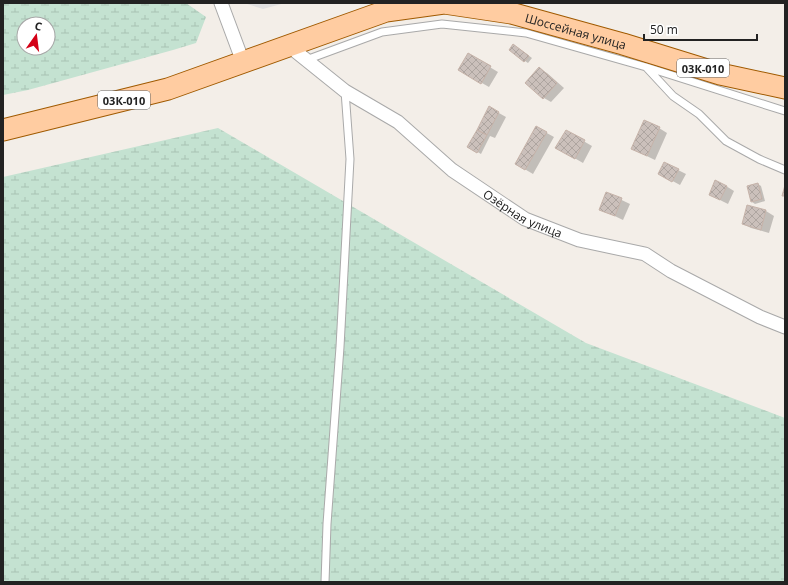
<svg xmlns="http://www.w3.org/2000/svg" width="788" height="585" font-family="'Open Sans',sans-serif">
<defs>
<pattern id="wetland-marsh" width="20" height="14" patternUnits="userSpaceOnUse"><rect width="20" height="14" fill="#c4e2d1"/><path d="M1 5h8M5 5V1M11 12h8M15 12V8" fill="none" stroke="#a8c2b3"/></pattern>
<pattern id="building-cross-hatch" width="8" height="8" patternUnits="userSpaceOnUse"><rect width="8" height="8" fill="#cbc0bb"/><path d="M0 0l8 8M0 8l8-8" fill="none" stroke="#aea5a0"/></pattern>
</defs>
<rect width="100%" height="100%" fill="#f3eee8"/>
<path fill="#e0dfdf" d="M244 3H285L263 9Z"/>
<path fill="url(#wetland-marsh)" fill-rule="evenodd" d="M3 3H186L206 17 196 43 173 50 28 90 3 95ZM24 24H48V48H24Z
M218 128 586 343 785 418V582H3V177Z"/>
<path fill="#0003" d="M517 47 532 58 528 63 525 61Z
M468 54 498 72 489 87 459 70Z
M539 69 547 73 564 88 551 102 544 98Z
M490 108 506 117 495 138 490 136 481 154 469 147Z
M536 127 554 137 533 174 516 164Z
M659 128 667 133 655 160 632 149Z
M566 131 592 146 583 163 557 148Z
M678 170 686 174 680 185 667 178Z
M758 184 761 186 765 201 755 204 752 202Z
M726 186 734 191 728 204 718 199Z
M607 193 630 204 623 220 600 209Z
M748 206 766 211 774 216 769 233 751 228 743 224Z"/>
<path fill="url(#building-cross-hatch)" stroke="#c6b3a9" d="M513 44 529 56 524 62 509 50Z
M468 53 491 66 481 84 458 70Z
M539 67 557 83 543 99 525 83Z
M489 106 499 112 487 135 477 130Z
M644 120 660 127 647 156 631 149Z
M536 126 547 132 525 170 515 164Z
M477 130 487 135 477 153 467 147Z
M566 130 585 140 575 159 555 148Z
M664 162 679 169 672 182 658 174Z
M715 180 727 186 720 200 709 195Z
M758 183 762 199 751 202 747 186Z
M785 185V196H782Z
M606 192 622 198 615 216 599 210Z
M747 205 766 210 761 230 742 224Z"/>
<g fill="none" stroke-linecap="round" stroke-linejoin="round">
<g stroke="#a9a9a9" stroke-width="9">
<path id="lane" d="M306 60 382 32 442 24 526 33 646 67 785 111
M647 68 673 96 699 114 726 141 759 159 785 170
M325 582 327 524 340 347 350 159 345 91"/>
</g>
<g stroke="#a9a9a9" stroke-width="15">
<g id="street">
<path d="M221 3 243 62"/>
<path id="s1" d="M289 46 345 91 398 122 452 170 525 219 579 240 645 254 671 271 760 317 785 327"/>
</g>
</g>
<g stroke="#a05a00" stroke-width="23">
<g id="primary">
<path id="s2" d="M3 130 168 89 386 11 444 3 511 13 623 44 720 74 785 88"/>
</g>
</g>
<use href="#lane" stroke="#fff" stroke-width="7"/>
<use href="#street" stroke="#fff" stroke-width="13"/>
<use href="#primary" stroke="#ffcca1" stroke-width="21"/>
</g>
<g text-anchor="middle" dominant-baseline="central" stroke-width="3" stroke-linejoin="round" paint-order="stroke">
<g fill="#fff" stroke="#646464" stroke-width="1">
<rect x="677" y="59" width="52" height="18" rx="3"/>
<rect x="98" y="91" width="52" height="18" rx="3"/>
</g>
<g font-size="11" font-weight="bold" fill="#222">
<text x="703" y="68">03К-010</text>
<text x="124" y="100">03К-010</text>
</g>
<g font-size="12" fill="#222" stroke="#fff">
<text stroke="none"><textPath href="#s2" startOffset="595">Шоссейная улица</textPath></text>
<text stroke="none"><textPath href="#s1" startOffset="289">Озёрная улица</textPath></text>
</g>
</g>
<rect width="788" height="585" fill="none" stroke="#222222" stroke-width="8"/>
<g transform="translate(36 36) rotate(14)"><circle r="19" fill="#ffffff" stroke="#a7a7a7"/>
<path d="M0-3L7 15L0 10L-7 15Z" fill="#d40016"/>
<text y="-6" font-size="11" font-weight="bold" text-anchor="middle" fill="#222222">С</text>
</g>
<path d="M644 34v6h113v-6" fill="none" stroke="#222222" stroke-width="2"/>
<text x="650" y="34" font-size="12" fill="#222222" stroke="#ffffff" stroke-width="3" paint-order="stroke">50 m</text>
</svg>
